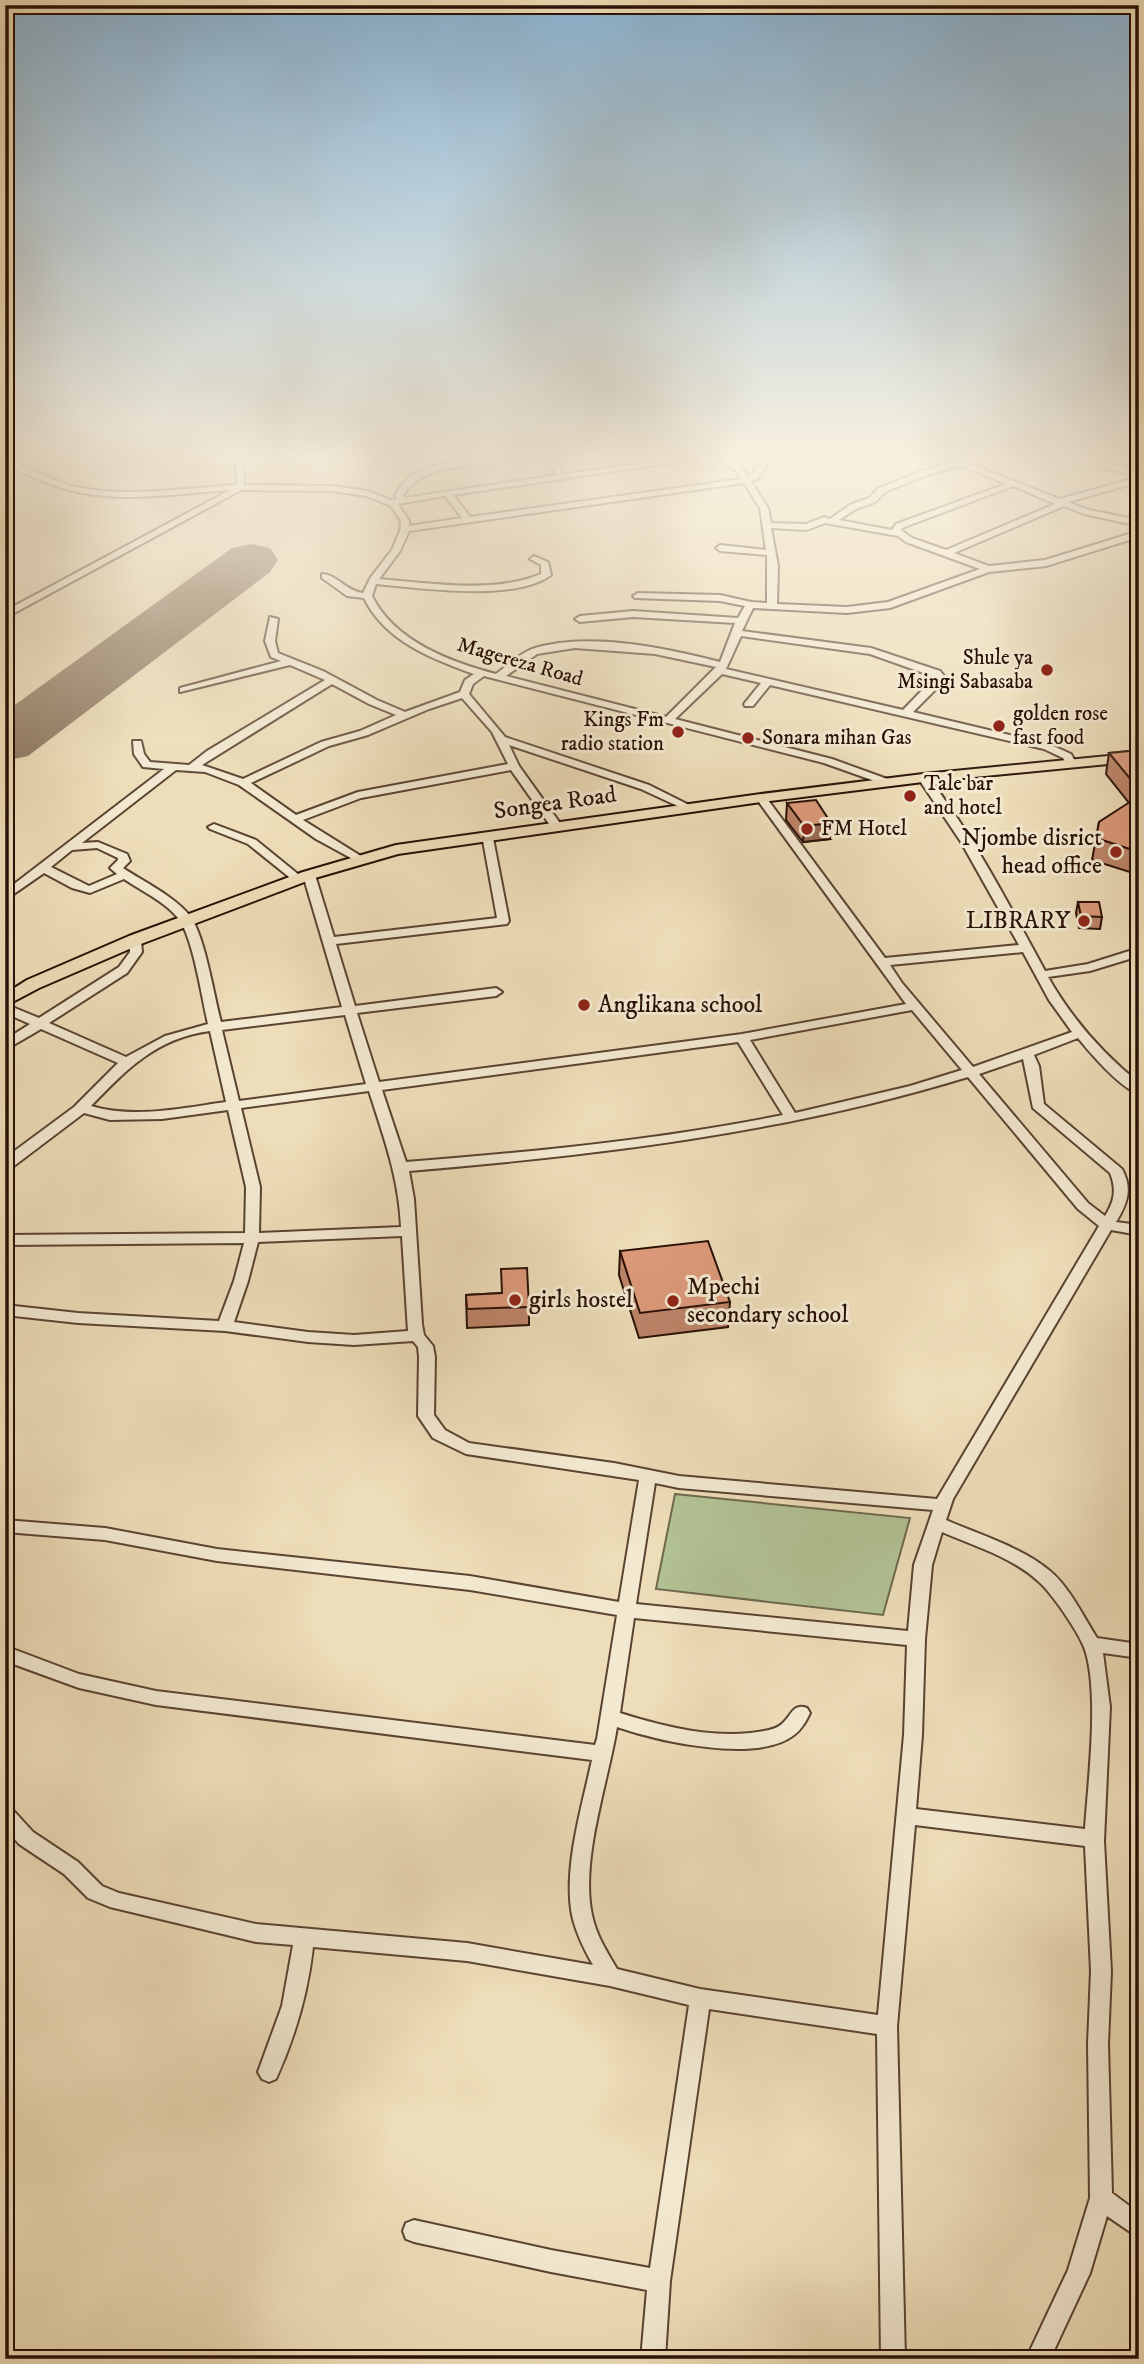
<svg xmlns="http://www.w3.org/2000/svg" width="1144" height="2364" font-family="'IM FELL DW Pica',serif">
<rect width="100%" height="100%" fill="#edddb8"/>
<filter id="stains"><feTurbulence type="fractalNoise" baseFrequency=".00286" numOctaves="4"/><feColorMatrix values="0 0 0 0 .2 0 0 0 0 .09 0 0 0 0 .02 0 0 0 .5 -.17"/></filter>
<radialGradient id="worn" r=".72"><stop offset=".6" stop-color="#630" stop-opacity="0"/><stop offset="1" stop-color="#630" stop-opacity=".3"/></radialGradient>
<path fill="#b2c294" stroke="#6e694d" stroke-width="2" d="M675 1494 910 1518 883 1615 656 1589Z"/>
<g fill="none" stroke-linecap="round" stroke-linejoin="round">
<path fill="#8b765f" fill-rule="evenodd" d="M251 544 270 548 278 560 270 572 28 756 5 761V712L232 548Z"/>
<g stroke="#5a4332" stroke-width="4">
<path id="minor" d="M235 456H243L244 485 332 486 368 491 391 500 397 499 395 495C402 484 410 474 423 469 442 461 493 456 515 456 477 475 433 454 403 495L405 498 557 475 545 456H553L564 474 694 456H717L453 495 470 517 741 479 736 471 717 456C731 456 741 465 748 477L752 475 764 456H772L758 479 751 481 768 508 771 523 806 524 824 517 830 519 850 505 869 498 879 488 919 472 958 461 962 456H971L967 463 1060 499 1139 477V482L1068 502 1089 510 1139 520V526L1084 514 1064 506 954 553 989 566 1045 560 1139 531V537L1046 566 989 572 890 608 847 613 753 608 742 631 871 648 940 671 945 677 944 681 913 712 1051 745 1071 754 1076 763 1075 765H1067L1063 758 1044 749 770 685 753 706H745L744 704 761 683 722 674 675 719 832 759 890 780V784L886 785 824 763 484 676 473 684 469 694 505 737 649 785 693 807 692 809H684L641 789 509 745 519 766 562 826 560 828H552L511 770 361 798 303 820 364 858 366 860 360 863 316 839 239 785 205 772 176 770 82 843 98 842 127 854 130 861 123 868C144 882 174 896 190 916 205 936 214 997 221 1022L342 1007 303 875 305 873 309 872 315 875 334 937 497 918 482 835 484 833H492L509 921 507 924 336 944 355 1006 496 988 502 992 496 996 357 1013 379 1082 742 1034 906 1004 756 798 761 795 765 796 885 958 1019 945 961 842 918 778 923 775C933 779 940 794 947 803 984 856 1014 914 1045 971L1088 964 1139 948V956L1090 971 1048 977C1072 1019 1102 1053 1139 1083V1094C1119 1087 1092 1055 1078 1038L1034 1055 1039 1066 1044 1104 1122 1169C1133 1189 1127 1204 1116 1222L1139 1225V1235L1111 1230 953 1499 946 1520C980 1535 1021 1547 1050 1571 1070 1588 1083 1616 1097 1638L1139 1644V1658L1103 1653 1110 1707 1104 1841 1111 1971 1108 2044 1112 2193 1139 2213V2238L1107 2216 1090 2273 1050 2359H1026L1068 2270 1090 2198 1088 2044 1091 1971 1085 1846 915 1825 897 2026 905 2359H881L877 2034 709 2009 670 2281 665 2359H641L647 2290 551 2272 414 2242 406 2239 403 2231 406 2223 414 2220 551 2250 650 2268 689 2005 610 1986 467 1961 313 1947C308 1993 295 2037 276 2079L269 2082 262 2079 258 2072 282 2006 293 1945 256 1942 110 1907 88 1898 64 1874 19 1844 5 1828V1807L12 1809 33 1832 78 1862 102 1886 119 1893 256 1924 467 1943 593 1965C584 1949 576 1933 572 1915 563 1868 582 1807 592 1760L156 1705 79 1688 5 1661V1646L79 1674 156 1691 595 1745 597 1739 617 1615 470 1590 217 1561 105 1540 5 1532V1520L105 1528 217 1549 470 1576 619 1602 639 1480 466 1454 433 1438 418 1416 419 1357 418 1347 413 1341 354 1345 308 1342 225 1331 78 1323 5 1315V1305L78 1313 219 1321 234 1281 244 1243 5 1245V1235L245 1233 246 1187 228 1110 162 1119 110 1120 84 1113 10 1169 5 1170V1158L74 1107 118 1063 41 1029 5 1050V1040L30 1024 5 1013V1004L39 1018 119 967 130 952 129 940 135 936 141 940 142 952 127 973 49 1023 126 1057 165 1036 208 1024C202 999 193 936 178 918 165 902 142 891 124 879L90 893 72 888 44 873 5 900V891L164 769 143 767 134 754 133 741H141L144 754 150 762 189 765 207 751 325 680 290 665 180 692V688L281 661 271 657 265 641 270 617 278 619 275 641 278 653 323 671 377 700 405 712 460 692 465 680 474 674C432 659 385 641 364 598L347 596 322 578V574C336 574 346 591 363 593L371 577 392 550 400 531 401 521 391 506 366 496 332 491 241 490 5 618V611L230 490C182 493 130 502 82 493 55 488 30 476 5 464V459C29 467 51 481 76 487 127 498 184 488 235 485L237 481ZM960 465 1006 484 896 524 892 530 839 520 856 509 875 502 885 492 925 476ZM744 483 760 508 766 550 720 545 716 548 720 551 767 555V603L751 602 720 595 638 593 633 596 635 598 720 601 745 606 738 618 633 611 580 616 575 619 580 622 633 617 735 623 720 662C666 648 586 631 532 649 519 654 508 665 496 674 450 662 394 641 372 596L376 584C420 588 515 602 551 575L548 562 534 556 530 559 541 565V574C492 594 431 583 379 579L400 551 409 531ZM1013 486 1055 504 946 550 912 538 901 530 902 528ZM445 496 462 518 409 526V521L398 504ZM825 523 898 536 906 542 980 569 888 602 847 607 777 604 778 566 771 528 807 530ZM741 636 870 654 935 677 903 710 726 669ZM575 648 655 654 716 667 666 717 506 676 537 654ZM332 684 369 704 396 715 360 731 321 742 243 779 202 765ZM462 698 492 732 508 764 358 792 296 815 251 783 329 746 368 735 429 709ZM97 848 118 858V860L110 868 117 874 89 886 51 867 72 850ZM1023 952 1049 1000 1072 1032 973 1067 902 983 890 965ZM912 1010 962 1070 910 1086 795 1113 750 1040ZM345 1015 366 1084 239 1101 222 1030ZM210 1031 226 1102C182 1108 134 1119 91 1106 126 1070 156 1038 210 1031ZM738 1042 783 1115C658 1140 532 1152 406 1162L382 1090ZM1023 1059 1033 1108 1110 1173C1117 1190 1114 1202 1105 1216L1088 1203 979 1074ZM968 1077 1078 1209 1099 1226 937 1499 679 1476 614 1463 469 1443 445 1430 434 1415 435 1357 433 1346 424 1335 422 1324 414 1199 409 1171C598 1155 785 1133 968 1077ZM369 1091C384 1138 399 1178 401 1227L259 1233 260 1187 241 1108ZM402 1236 408 1331 354 1335 308 1332 234 1322 248 1281 258 1242ZM655 1483 679 1488 933 1510 914 1565 908 1631 636 1604ZM942 1532C974 1546 1012 1557 1038 1581 1052 1593 1077 1630 1084 1647 1100 1689 1088 1782 1085 1829L916 1809 922 1735 925 1639 932 1565ZM634 1618 907 1645 904 1735 878 2015 700 1989 617 1969C607 1952 596 1935 592 1915 580 1860 608 1783 617 1727 658 1741 757 1764 794 1735 802 1729 806 1721 810 1713L807 1708C793 1703 792 1715 783 1723 778 1728 771 1730 764 1731 717 1740 664 1727 620 1713Z
M1095 456H1104L1100 460 1133 470 1118 456H1127L1139 466V476L1106 469 1092 463 1091 461Z
M214 824 256 840 304 879 302 881H294L248 844 210 829 208 827Z"/>
</g>
<g stroke="#291006" stroke-width="4">
<path id="highway" d="M1139 753V761L923 782 761 802 398 854 315 878 141 944 39 988 5 1006V994L27 980 129 936 303 872 396 845 761 794 923 774Z"/>
</g>
<use href="#minor" fill="#f3e9d1" fill-rule="evenodd"/>
<use href="#highway" fill="#edddb8" fill-rule="evenodd"/>
</g>
<path fill="#bd8469" stroke="#291006" stroke-width="2" d="M1139 750V875L1092 860 1099 822 1129 803 1106 774 1109 753Z
M787 803 830 839 803 842 786 820Z
M1078 902 1102 917 1100 929 1079 928 1076 913Z
M620 1251 730 1302 728 1327 639 1338 619 1275Z
M501 1293 529 1307V1325L467 1328 466 1295Z"/>
<path fill="#9a6b55" stroke="#291006" stroke-width="2" d="M831 823 830 839 803 842 804 826Z"/>
<path fill="#dc997a" stroke="#291006" stroke-width="2" d="M1139 750V781H1132L1109 753Z
M1139 796V852L1096 838 1099 822Z
M816 800 831 823 804 826 787 803Z
M1078 902H1099L1102 917 1081 916Z
M708 1241 730 1302 640 1313 620 1251Z
M527 1268 529 1307 467 1309 466 1295 502 1293 501 1269Z"/>
<linearGradient id="sky" x2="0" y2="1"><stop stop-color="#8bb6d6"/><stop offset="0.58" stop-color="#f7f0df"/><stop offset="1" stop-color="#f7f0df" stop-opacity="0"/></linearGradient>
<rect width="1144" height="787" fill="url(#sky)"/>
<g fill="#8f2418" stroke="#f3e9d1" stroke-width="2.5">
<circle cx="1047" cy="670" r="7"/>
<circle cx="999" cy="726" r="7"/>
<circle cx="678" cy="732" r="7"/>
<circle cx="748" cy="738" r="7"/>
<circle cx="910" cy="796" r="7"/>
<circle cx="807" cy="829" r="7"/>
<circle cx="1116" cy="852" r="7"/>
<circle cx="1084" cy="921" r="7"/>
<circle cx="584" cy="1005" r="7"/>
<circle cx="515" cy="1300" r="7"/>
<circle cx="673" cy="1301" r="7"/>
</g>
<g text-anchor="middle" dominant-baseline="central" stroke-width="6" stroke-linejoin="round" paint-order="stroke">
<g font-size="21" fill="#291006" stroke="#f3e9d1" text-anchor="start">
<text x="1033" y="658" text-anchor="end">Shule ya<tspan x="1033" dy="24">Msingi Sabasaba</tspan></text>
<text x="1013" y="714">golden rose<tspan x="1013" dy="24">fast food</tspan></text>
<text x="664" y="720" text-anchor="end">Kings Fm<tspan x="664" dy="24">radio station</tspan></text>
<text x="762" y="738">Sonara mihan Gas</text>
<text x="924" y="784">Tale bar<tspan x="924" dy="24">and hotel</tspan></text>
<text x="821" y="829">FM Hotel</text>
</g>
<g font-size="21" fill="#291006" stroke="#f3e9d1">
<text transform="translate(520 662) rotate(16)">Magereza Road</text>
</g>
<g font-size="24" fill="#291006" stroke="#f3e9d1">
<text transform="translate(555 803) rotate(-8)">Songea Road</text>
</g>
<g font-size="24" fill="#291006" stroke="#f3e9d1" text-anchor="start">
<text x="1102" y="838" text-anchor="end">Njombe disrict<tspan x="1102" dy="28">head office</tspan></text>
<text x="1070" y="921" text-anchor="end">LIBRARY</text>
<text x="598" y="1005">Anglikana school</text>
<text x="687" y="1287">Mpechi<tspan x="687" dy="28">secondary school</tspan></text>
<text x="529" y="1300">girls hostel</text>
</g>
</g>
<rect width="1144" height="2364" fill="none" stroke="#edddb8" stroke-width="28"/>
<rect x="7" y="7" width="1130" height="2350" fill="none" stroke="#291006" stroke-width="3.5"/>
<rect x="14" y="14" width="1116" height="2336" fill="none" stroke="#291006" stroke-width="2"/>
<rect width="100%" height="100%" filter="url(#stains)"/>
<rect width="100%" height="100%" fill="url(#worn)"/>
</svg>
